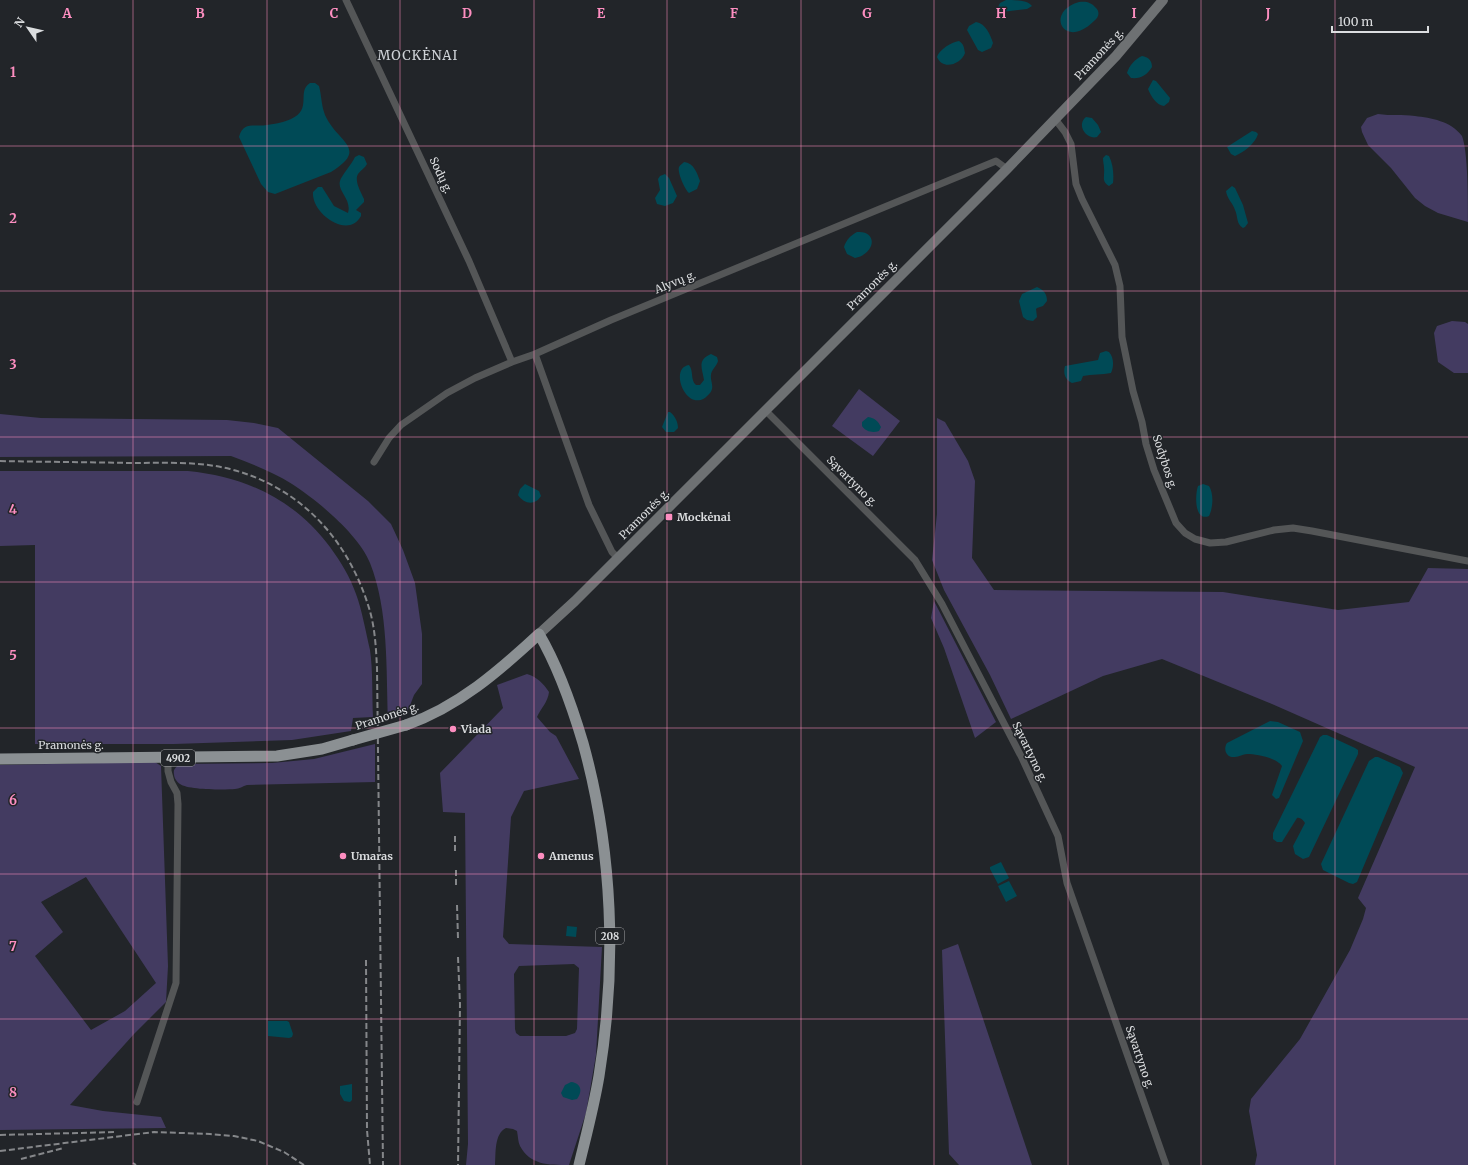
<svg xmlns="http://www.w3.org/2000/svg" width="1468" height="1165" font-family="Merriweather,serif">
<rect width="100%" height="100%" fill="#222529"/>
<path fill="#433b61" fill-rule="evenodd" d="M1378 114C1391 116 1402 114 1415 116 1431 118 1451 121 1462 136 1468 151 1468 201 1468 222L1438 213 1425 206 1415 198 1391 168 1368 145 1362 132 1361 127 1367 118Z
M1452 321 1465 322 1468 324V373H1454L1438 362 1434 333 1437 326Z
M859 389 900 421 873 456 832 426Z
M0 414 41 418 227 420 254 423 278 428 368 501 391 524 403 550 415 583 422 634V684L414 695 409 708 403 716 388 720C386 670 389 611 370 563 359 535 317 500 292 484 273 472 252 464 231 456L0 457Z
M937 418 945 422 968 461 975 481 972 558 994 590 1223 592 1338 610 1409 602 1428 568 1468 569V1165H1255L1257 1155 1249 1111 1251 1099 1300 1039 1350 950 1363 919 1366 908 1358 898 1415 767 1272 704 1162 659 1103 676 1011 719 990 675 944 590 932 560 937 514Z
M0 471H188C246 477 294 499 330 547 341 562 350 577 356 594 362 610 366 633 370 650 373 670 372 697 373 717L353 718 351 731 292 740 174 744H35V545L0 546Z
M934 601 996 722 975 738 944 648 931 618Z
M527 674C537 677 543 683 549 692 548 702 541 708 537 717L550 732 556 736 579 779 524 791 511 817 503 937 509 944 602 947 596 1055 586 1113 569 1165C548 1165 530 1165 520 1146 518 1142 518 1136 517 1131L513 1129 506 1128C494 1134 496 1153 495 1165H466L468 1144 465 813 443 812 440 773 503 708 497 685ZM574 964 579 968 577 1029 575 1033 566 1036H520L516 1033 515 1029 514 974 519 966Z
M375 744V782L247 785C243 786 239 789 235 789 225 790 188 790 180 784 177 782 174 778 174 774 173 769 176 767 180 764L272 763 314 759Z
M155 762 161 766 168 966 166 1002 134 1034 70 1105 103 1111 161 1117 166 1128 0 1130V765ZM86 877 156 983 125 1011 91 1030 35 956 63 932 41 902Z
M958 944 1032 1165H959L949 1154 942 950Z"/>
<path fill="#004a56" d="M1006 0C1015 0 1028 0 1032 6L1027 9 1002 12 998 7 1000 3Z
M1079 2C1086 1 1091 2 1096 8 1100 12 1099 17 1094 21 1064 51 1044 12 1079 2Z
M976 22C986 24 990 34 993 43L991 48 982 52 978 50 967 30 969 26Z
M959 41C964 44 964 48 965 53 961 64 943 71 937 57 939 50 951 42 959 41Z
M1142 56C1148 57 1152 60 1152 67 1147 75 1141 79 1131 78L1127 73C1129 66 1135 59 1142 56Z
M1153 80 1156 81 1170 98 1169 102 1164 106C1156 105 1151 96 1148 89Z
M310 83H315L319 86C322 97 321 108 327 119 340 143 368 149 331 172L275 194 268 192 261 184 239 137C243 121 254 127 267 125 275 124 285 122 291 119 313 109 296 92 310 83Z
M1086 117 1092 118 1098 125 1101 132 1097 137C1086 140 1076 125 1086 117Z
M1252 131 1256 132 1258 134C1255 144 1244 152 1235 156L1231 154 1227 147Z
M359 155 364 157 367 164C365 168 361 170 358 174 354 181 361 192 364 199V202L356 210 361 213V216C348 240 311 213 313 192L318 187H322L334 206 348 213C352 199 337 191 340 181 341 176 352 164 355 157Z
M1106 155 1109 156C1113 164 1114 174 1113 183L1109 186C1101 181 1105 176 1104 168 1104 165 1103 162 1103 158Z
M684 162C694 163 697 173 700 181L697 189 689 193C685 190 677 172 679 167 681 164 682 164 684 162Z
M665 174 669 178 677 196 673 203 665 206 657 204 655 198 660 190 658 179 660 176Z
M1232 186 1235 188 1243 205 1248 223 1245 227 1243 228C1236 224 1238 216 1235 210 1233 203 1227 199 1226 191Z
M857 232C878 230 876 254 855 258L847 254 844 247C846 240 851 235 857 232Z
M1037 287C1044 290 1047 294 1047 301L1043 306 1037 308 1036 309 1037 317 1033 321 1027 320 1023 317 1019 301 1022 294Z
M1106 351 1109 352C1114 357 1114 367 1111 373 1102 375 1092 374 1083 376L1081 381 1072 383C1065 380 1063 373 1065 366L1098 360 1100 353Z
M711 354 717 357 718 361C717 366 711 370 711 375 710 381 715 387 710 393 689 419 667 368 689 365 694 371 690 380 696 385H700L704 380C702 368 697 360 711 354Z
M668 412H670C675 416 678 422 678 428L674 432H666L662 427Z
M868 417C875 418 878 421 881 427L879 431C873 433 866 432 862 426V422Z
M525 484 539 491 541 496C535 506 524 504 518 495L520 489Z
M1203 484 1209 486C1214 494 1213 508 1209 516 1194 522 1195 494 1198 486Z
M1270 721 1278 722 1300 732 1303 741 1279 798 1276 799 1272 795 1282 766C1277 758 1257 754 1247 754 1243 754 1239 757 1235 757 1226 758 1223 749 1227 743Z
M1323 735H1327L1355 748 1358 750V754L1309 857 1303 859 1295 854 1293 846 1305 823C1303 820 1300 817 1297 818L1282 842H1277L1273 839V833L1320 737Z
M1375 757H1378L1400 767 1403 773 1357 882 1353 884 1349 883 1323 870 1321 864 1369 761Z
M1001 862 1009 878 998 884 990 869V867Z
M1009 881 1017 896 1006 902 998 886Z
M567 926 577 927 576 937 566 936Z
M268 1021H287L289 1022 293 1034 292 1037 289 1038 268 1036Z
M571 1082C581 1083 583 1091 577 1099L572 1100 563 1097 561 1093 565 1085Z
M352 1084V1100L350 1102 344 1101 340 1094V1086Z"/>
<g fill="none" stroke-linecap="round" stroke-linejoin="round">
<path stroke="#545657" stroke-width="7" d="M346 0 469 261 512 362
M1055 119 1065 132 1071 144 1076 184 1082 199 1115 265 1120 286 1122 337 1133 391 1142 422 1146 444 1154 470 1176 523 1185 533 1195 539 1210 543 1226 542 1274 530 1293 528 1312 531 1468 561
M535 354 589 505 612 552 618 558
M766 411 915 560 942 604 1022 758 1058 836 1067 883 1166 1165
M374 462 389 438 401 425 447 393 475 378 512 362 535 354 611 320 996 161 1007 169
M137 1102 176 983 178 804 177 793 171 782 168 771V758"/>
<path stroke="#6e7173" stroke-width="10" d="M539 634 575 601 1007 169 1116 56 1163 0"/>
<path stroke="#8b9093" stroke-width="11" d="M406 725C458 707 499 671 539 634 559 668 572 706 583 743 613 851 617 966 599 1076 594 1106 586 1136 579 1165
M0 759 277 756 322 749 353 740"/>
<path stroke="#85878a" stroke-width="2" stroke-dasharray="6 3" stroke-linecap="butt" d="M0 461C43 462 87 462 130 463 163 463 198 461 230 469 300 487 348 539 369 608 375 627 376 648 377 668L383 1165
M455 836V853
M456 870V887
M457 905 458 938
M458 957 460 1004 458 1165
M366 960 367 1130 370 1165
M0 1135 116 1132
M0 1151 154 1132 210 1134 234 1136 258 1141 284 1152 304 1165
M21 1159 64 1148
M133 1163 136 1165"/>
<path stroke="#8b9093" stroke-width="11" d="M353 740 406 725"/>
</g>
<path fill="none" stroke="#fd8ec0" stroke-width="1" stroke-opacity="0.55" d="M133 0V1165M267 0V1165M400 0V1165M534 0V1165M667 0V1165M801 0V1165M934 0V1165M1068 0V1165M1201 0V1165M1335 0V1165M0 146H1468M0 291H1468M0 437H1468M0 582H1468M0 728H1468M0 874H1468M0 1019H1468"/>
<g fill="#fd8ec0" stroke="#222529" stroke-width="1.5">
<rect x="665" y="513" width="8" height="8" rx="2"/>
<circle cx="453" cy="729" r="4"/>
<circle cx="343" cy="856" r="4"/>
<circle cx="541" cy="856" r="4"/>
</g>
<g text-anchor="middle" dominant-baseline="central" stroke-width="3" stroke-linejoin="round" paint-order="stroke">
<g fill="#222529" stroke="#a4a6a8" stroke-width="1">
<rect x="161" y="750" width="34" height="16" rx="3"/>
<rect x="596" y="928" width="28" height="16" rx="3"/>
</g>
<g font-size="10" font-weight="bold" fill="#dbdddf">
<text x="178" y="758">4902</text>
<text x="610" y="936">208</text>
</g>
<g font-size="11" fill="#dbdddf" stroke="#222529">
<text transform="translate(1099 54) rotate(-47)">Pramonės g.</text>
<text transform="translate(441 175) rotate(65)">Sodų g.</text>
<text transform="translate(675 282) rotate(-22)">Alyvų g.</text>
<text transform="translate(872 285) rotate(-45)">Pramonės g.</text>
<text transform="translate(1165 462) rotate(72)">Sodybos g.</text>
<text transform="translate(852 481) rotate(45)">Sąvartyno g.</text>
<text transform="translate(644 514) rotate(-45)">Pramonės g.</text>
<text transform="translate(387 716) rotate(-18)">Pramonės g.</text>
<text x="71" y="745">Pramonės g.</text>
<text transform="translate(1030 752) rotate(64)">Sąvartyno g.</text>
<text transform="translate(1140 1057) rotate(71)">Sąvartyno g.</text>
</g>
<g font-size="11" font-weight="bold" fill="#dbdddf" stroke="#222529" text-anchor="start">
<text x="677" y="517">Mockėnai</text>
<text x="461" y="729">Viada</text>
<text x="351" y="856">Umaras</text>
<text x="549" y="856">Amenus</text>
</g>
<g font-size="13" letter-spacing="1" fill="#ced2d7" stroke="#222529">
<text x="418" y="55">MOCKĖNAI</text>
</g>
</g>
<g font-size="13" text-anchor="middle" font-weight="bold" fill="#fd8ec0" stroke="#222529" stroke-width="3" stroke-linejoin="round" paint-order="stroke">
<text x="67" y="18">A</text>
<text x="200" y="18">B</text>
<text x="334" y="18">C</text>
<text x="467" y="18">D</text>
<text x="601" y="18">E</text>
<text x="734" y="18">F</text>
<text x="867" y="18">G</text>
<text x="1001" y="18">H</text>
<text x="1134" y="18">I</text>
<text x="1268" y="18">J</text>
<text x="13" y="77">1</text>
<text x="13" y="223">2</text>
<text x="13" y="369">3</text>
<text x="13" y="514">4</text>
<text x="13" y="660">5</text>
<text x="13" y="805">6</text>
<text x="13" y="951">7</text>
<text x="13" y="1097">8</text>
</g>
<g transform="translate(28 28) rotate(304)" stroke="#222529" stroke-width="3" paint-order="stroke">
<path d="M0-3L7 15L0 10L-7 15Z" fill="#dbdddf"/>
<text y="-6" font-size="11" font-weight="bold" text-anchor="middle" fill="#dbdddf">N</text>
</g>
<path d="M1332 26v6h96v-6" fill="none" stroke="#dbdddf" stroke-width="2"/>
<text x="1338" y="26" font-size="12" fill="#dbdddf" stroke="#222529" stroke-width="3" paint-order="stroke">100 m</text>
</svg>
